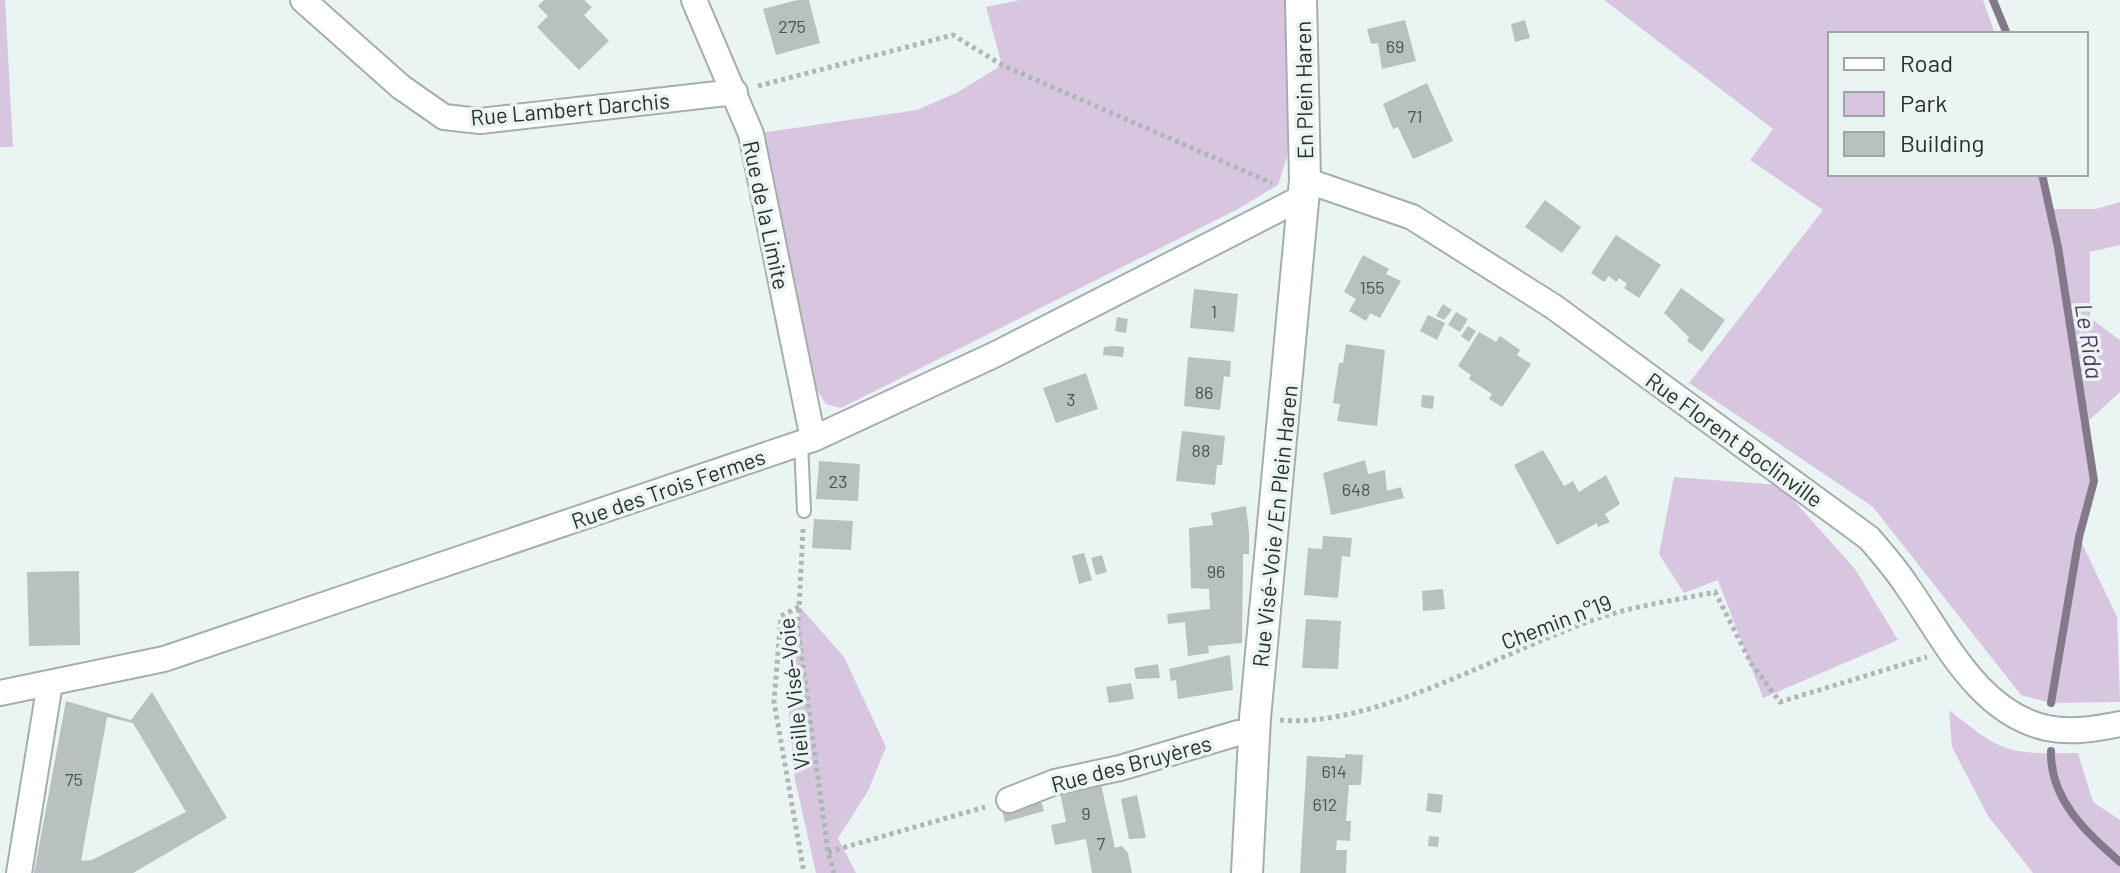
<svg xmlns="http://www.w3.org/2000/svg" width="2120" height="873" font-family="Barlow,sans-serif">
<rect width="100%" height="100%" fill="#eaf4f3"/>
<path fill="#d8c6e0" d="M0 0H5L13 147H0Z
M1020 0H1291L1287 157 1278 185 1238 209 841 408 826 404 812 383 760 133 917 110 958 92 1002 65 986 7Z
M1604 0H1983L1995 34H1830V174H2042L2050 209H2096L2120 202V245L2090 252V318L2120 340V392L2087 422 2094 481 2079 537 2117 617 2120 702 2051 703 2021 695 1873 507 1689 383 1823 210 1750 160 1773 129Z
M1674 477 1780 485 1855 569 1898 640 1763 698 1718 580 1684 593 1659 554Z
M800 607 844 657 886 747 868 791 838 838 856 873H816L795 780 788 702Z
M1949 710C2004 754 2007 754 2078 753L2093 802 2120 820V873H2033L1988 816 1952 747Z"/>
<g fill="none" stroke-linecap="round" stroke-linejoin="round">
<path stroke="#84788b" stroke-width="8" d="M1993 0 2007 34
M2042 174 2058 247 2094 481 2079 537 2051 703
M2051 751C2050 800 2086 832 2120 862"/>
</g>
<path fill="#b8c1c0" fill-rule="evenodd" d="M544 0H584L592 7 584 15 609 41 579 70 537 27 548 16 538 6Z
M797 0H809L820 43 776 55 763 9Z
M1405 20 1416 61 1382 69 1378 43 1371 44 1367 29Z
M1525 20 1530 38 1515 42 1511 24Z
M1427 83 1453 141 1413 159 1398 127 1393 129 1383 104Z
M1545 200 1581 227 1562 253 1525 227Z
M1616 235 1661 265 1639 298 1624 288 1627 284 1619 278 1616 282 1609 276 1604 282 1591 273Z
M1363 255 1389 269 1386 274 1401 281 1380 318 1370 313 1366 321 1349 311 1356 299 1344 292Z
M1681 288 1725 320 1702 352 1687 341 1689 337 1664 313Z
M1194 289 1238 294 1234 332 1190 328Z
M1443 304 1452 310 1444 320 1436 316Z
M1456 312 1468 319 1460 332 1448 325Z
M1428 315 1445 323 1437 340 1420 331Z
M1117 317 1128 319 1126 333 1115 331Z
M1468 326 1476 331 1469 342 1461 336Z
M1479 332 1496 342 1500 336 1520 350 1517 355 1531 364 1502 407 1489 399 1492 394 1469 379 1471 375 1458 366Z
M1346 344 1385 350 1377 426 1337 421 1340 404 1333 403 1339 363H1343Z
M1113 346 1124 347 1123 357 1103 355 1104 347Z
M1188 357 1231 361 1230 377 1224 376 1220 410 1184 406Z
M1086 373 1098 409 1056 423 1043 388Z
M1422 395 1434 396 1433 409 1421 407Z
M1182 431 1225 436 1222 465H1217L1215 485 1176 481Z
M1543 450 1564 486 1573 481 1579 492 1606 475 1620 504 1605 514 1610 522 1598 527 1597 523 1557 545 1514 465Z
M1365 460 1368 474 1385 470 1387 491 1401 487 1404 498 1331 515 1323 473Z
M819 461 860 464 858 501 816 499Z
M1246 506 1249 533V554H1243L1242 643 1208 646 1209 653 1188 656 1185 622 1168 624 1167 614 1210 609 1209 589 1191 588 1189 528 1213 525 1211 513Z
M814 519 853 521 851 550 812 548Z
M1323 536 1352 538 1350 557 1342 556 1338 598 1304 595 1308 548 1322 549Z
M1084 553 1092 580 1079 584 1072 556Z
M1102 555 1107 572 1096 575 1091 558Z
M79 571 80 645 29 646 27 572Z
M1443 589 1445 609 1423 611 1422 591Z
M1306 619 1341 621 1338 669 1302 668Z
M1230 655 1233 690 1178 699 1176 680 1171 681 1169 669Z
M1158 664 1160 678 1136 679 1134 668Z
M1131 683 1134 699 1109 703 1106 687Z
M152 692 227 818 133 873H34L66 701 131 720ZM107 717 133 723 186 812 92 860 81 861Z
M1345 754 1363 755 1361 785H1349L1346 821H1351L1350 841 1337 840 1336 850H1347L1346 873H1300L1307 756 1345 758Z
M1101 784 1115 848 1122 846 1128 853 1132 873H1092L1086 839 1055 845 1051 825 1066 822 1060 793Z
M1428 793 1443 795 1441 813 1426 811Z
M1039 795 1044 811 1005 822 1001 807Z
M1137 795 1146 838 1129 839 1121 799Z
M1429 836 1439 837 1438 847 1428 846Z"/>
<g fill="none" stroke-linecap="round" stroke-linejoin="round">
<g stroke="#a5aead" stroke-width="16">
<path id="service" d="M801 443 804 511"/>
</g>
<g stroke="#a5aead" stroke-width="28">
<path id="minor" d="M303 0 401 87 444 117 480 121 735 92
M694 0 751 134 813 439
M1305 180 1412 217 1554 307 1869 538C1882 553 1896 569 1907 586 1944 638 1978 713 2047 728 2072 733 2095 729 2120 724
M0 693 164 659 813 439 996 354 1303 197
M1009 800 1055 782 1120 768 1238 733H1254
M19 873 50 683"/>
</g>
<g stroke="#a5aead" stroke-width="34">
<path id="tertiary" d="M1247 873 1255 718 1305 180 1301 0"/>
</g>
<path stroke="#afb7b6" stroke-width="5" stroke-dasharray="4 4" stroke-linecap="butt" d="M758 86 953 35 1002 65 1272 183
M803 529 798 629 828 852 834 873
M799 607 781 616 774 702 804 873
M1280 720C1376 729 1510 647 1602 617 1638 605 1678 600 1715 592L1751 663 1780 702 1927 657
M828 852 985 807"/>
<use href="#service" stroke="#fff" stroke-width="12"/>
<use href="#minor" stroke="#fff" stroke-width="24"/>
<use href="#tertiary" stroke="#fff" stroke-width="30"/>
</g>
<g text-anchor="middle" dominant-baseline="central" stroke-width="7" stroke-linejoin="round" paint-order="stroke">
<g font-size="18" fill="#4e5352">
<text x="792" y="26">275</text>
<text x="1395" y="46">69</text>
<text x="1415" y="116">71</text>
<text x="1372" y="287">155</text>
<text x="1214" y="311">1</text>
<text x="1204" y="392">86</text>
<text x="1071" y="399">3</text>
<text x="1201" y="450">88</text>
<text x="838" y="481">23</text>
<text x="1356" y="489">648</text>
<text x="1216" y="571">96</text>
<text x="1334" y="771">614</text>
<text x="74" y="779">75</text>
<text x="1325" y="804">612</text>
<text x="1086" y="813">9</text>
<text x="1101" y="843">7</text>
</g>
<g font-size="22" fill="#2b2e2e" stroke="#eaf4f3">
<text transform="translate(1303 90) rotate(-91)">En Plein Haren</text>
<text transform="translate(570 108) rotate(-5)">Rue Lambert Darchis</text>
<text transform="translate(767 215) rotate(78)">Rue de la Limite</text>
<text transform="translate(1735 439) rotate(36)">Rue Florent Boclinville</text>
<text transform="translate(668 488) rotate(-19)">Rue des Trois Fermes</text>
<text transform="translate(1274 526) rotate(-84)">Rue Visé-Voie /En Plein Haren</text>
<text transform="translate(1556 621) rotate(-21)">Chemin n°19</text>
<text transform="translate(793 694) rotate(-96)">Vieille Visé-Voie</text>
<text transform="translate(1131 763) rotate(-15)">Rue des Bruyères</text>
</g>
<g font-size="24" font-style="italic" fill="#563961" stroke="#eaf4f3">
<text transform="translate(2090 341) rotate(81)">Le Rida</text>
</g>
</g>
<rect x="1828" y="32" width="260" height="144" fill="#eaf4f3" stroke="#9ea5a4" stroke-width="2"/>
<rect x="1844" y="58" width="40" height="12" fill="#ffffff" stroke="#9ea5a4" stroke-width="2"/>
<text x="1900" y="72" font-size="24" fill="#2b2e2e">Road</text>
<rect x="1844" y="92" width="40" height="24" fill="#d8c6e0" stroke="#9ea5a4" stroke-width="2"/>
<text x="1900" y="112" font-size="24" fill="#2b2e2e">Park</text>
<rect x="1844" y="132" width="40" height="24" fill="#b8c1c0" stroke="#9ea5a4" stroke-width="2"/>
<text x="1900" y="152" font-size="24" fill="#2b2e2e">Building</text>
</svg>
